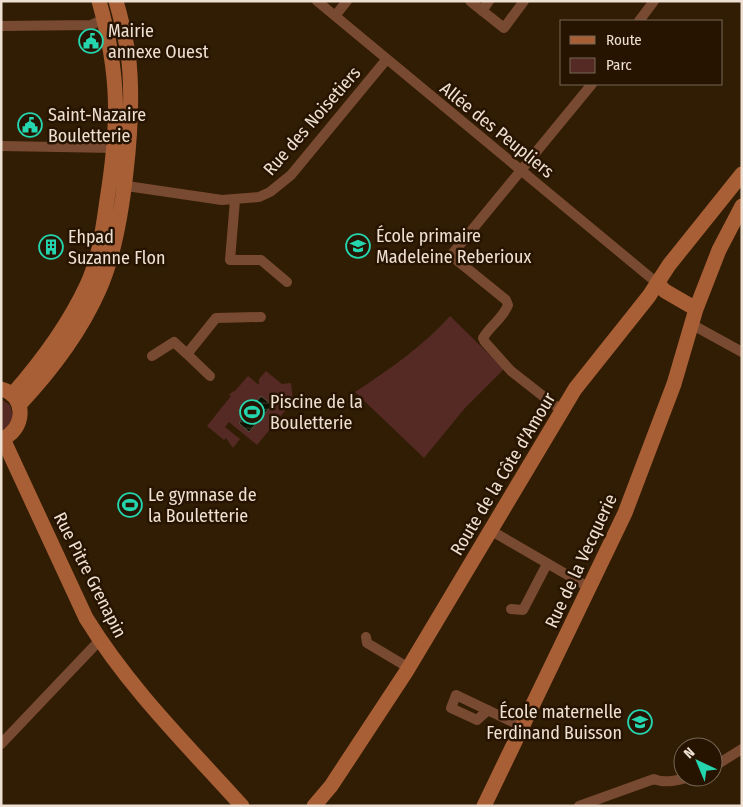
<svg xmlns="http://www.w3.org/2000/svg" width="743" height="807" font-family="'Fira Sans Condensed',sans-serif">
<defs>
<pattern id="water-rules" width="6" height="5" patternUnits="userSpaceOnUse" patternTransform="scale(1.25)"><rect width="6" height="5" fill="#101000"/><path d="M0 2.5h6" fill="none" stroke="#333224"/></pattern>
</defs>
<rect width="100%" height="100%" fill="#311d04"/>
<path fill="#552a25" d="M450 316 504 369 465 408 424 458 355 392C390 369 422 347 450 316Z
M266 371 282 384 291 383 293 401 257 445 229 422 225 427 240 439 233 448 226 438 224 440 207 426 231 396 229 395 233 391 234 392 248 376 259 385V379Z
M1 399 10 405 13 416 8 427 1 431Z"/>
<path fill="url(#water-rules)" stroke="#534e3f" d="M261 396 272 405 249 432 239 423Z"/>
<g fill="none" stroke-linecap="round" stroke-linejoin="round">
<path stroke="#784a31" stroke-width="10" d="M317 1 657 283
M470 1 504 28 524 1
M482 11 489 1
M335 16 347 1
M639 21 654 1
M1 26 91 25 104 19
M1 146 115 148
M120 185 222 200 259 197 270 192 291 175 386 60
M235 200 230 260H261L287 282
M691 324 742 352
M187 354 210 376
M152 356 174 342 187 354 216 318 261 317
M562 411 511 371 485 342 483 338C490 326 503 318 508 305L506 300 453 257V253L592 84
M490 530 590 588
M511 609 523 610 547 564
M366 637 367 643 409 668
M488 710 477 720 451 708 456 695 523 727
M1 744 99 641
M713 767 742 749
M579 806 654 779C665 784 679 780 690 777"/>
<path stroke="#a85f36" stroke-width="15" d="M657 283 665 291 696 309
M1 389C28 396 25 431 1 439
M12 395C42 361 68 326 87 285 99 259 103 229 107 200 119 125 120 75 99 1
M19 405C51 371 80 333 99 290 124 235 136 113 128 53 125 36 121 18 116 1
M3 439 86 618C129 688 187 745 242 806
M314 806 331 786 406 672 575 389 649 296 669 265 742 174
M484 806 625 513 674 384 696 309 719 250 742 206"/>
</g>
<defs>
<g id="civic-ring" transform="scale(1.25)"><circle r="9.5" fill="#271400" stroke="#24d5ae" stroke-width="1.5"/><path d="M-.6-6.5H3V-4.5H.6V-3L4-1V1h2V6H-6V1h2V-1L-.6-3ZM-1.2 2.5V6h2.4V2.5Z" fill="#24d5ae"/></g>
<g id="school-ring" transform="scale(1.25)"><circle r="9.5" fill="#271400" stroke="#24d5ae" stroke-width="1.5"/><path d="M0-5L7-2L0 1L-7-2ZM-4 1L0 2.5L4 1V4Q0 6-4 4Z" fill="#24d5ae"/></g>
<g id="building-ring" transform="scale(1.25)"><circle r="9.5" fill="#271400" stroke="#24d5ae" stroke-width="1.5"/><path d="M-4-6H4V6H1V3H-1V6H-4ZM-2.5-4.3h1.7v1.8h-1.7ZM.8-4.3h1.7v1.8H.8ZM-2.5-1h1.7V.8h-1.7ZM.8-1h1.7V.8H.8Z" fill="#24d5ae"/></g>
<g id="stadium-ring" transform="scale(1.25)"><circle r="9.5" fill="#271400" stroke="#24d5ae" stroke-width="1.5"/><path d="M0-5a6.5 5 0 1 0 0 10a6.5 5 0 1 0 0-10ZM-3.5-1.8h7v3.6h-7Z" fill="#24d5ae"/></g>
</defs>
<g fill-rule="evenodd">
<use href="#civic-ring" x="91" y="41"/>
<use href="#civic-ring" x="30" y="125"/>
<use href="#school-ring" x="358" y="246"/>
<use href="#building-ring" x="51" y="247"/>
<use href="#stadium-ring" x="252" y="412"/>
<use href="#stadium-ring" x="130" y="505"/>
<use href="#school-ring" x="640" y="722"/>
</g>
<g text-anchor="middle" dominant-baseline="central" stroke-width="5" stroke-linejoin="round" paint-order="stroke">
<g font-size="18" fill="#eee0d2" stroke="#271400" text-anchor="start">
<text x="108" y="31">Mairie<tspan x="108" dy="21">annexe Ouest</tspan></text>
<text x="48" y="115">Saint-Nazaire<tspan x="48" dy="21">Bouletterie</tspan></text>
<text x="376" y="236">École primaire<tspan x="376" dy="21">Madeleine Reberioux</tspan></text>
<text x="68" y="237">Ehpad<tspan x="68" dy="21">Suzanne Flon</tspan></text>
<text x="270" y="402">Piscine de la<tspan x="270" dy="21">Bouletterie</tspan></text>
<text x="148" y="495">Le gymnase de<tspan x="148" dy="21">la Bouletterie</tspan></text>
<text x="622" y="712" text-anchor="end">École maternelle<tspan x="622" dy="21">Ferdinand Buisson</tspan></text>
</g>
<g font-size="18" fill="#eee0d2" stroke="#271400">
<text transform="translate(312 121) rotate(-49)">Rue des Noisetiers</text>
<text transform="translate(497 130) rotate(39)">Allée des Peupliers</text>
<text transform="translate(503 474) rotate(-59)">Route de la Côte d'Amour</text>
<text transform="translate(581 561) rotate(-65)">Rue de la Vecquerie</text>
<text transform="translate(90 575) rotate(63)">Rue Pitre Grenapin</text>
</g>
</g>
<rect width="743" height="807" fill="none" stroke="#eee0d2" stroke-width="5"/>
<rect x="560" y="20" width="162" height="65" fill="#271400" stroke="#776654"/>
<rect x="570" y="36" width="25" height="8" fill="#a85f36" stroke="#776654"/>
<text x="606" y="45" font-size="15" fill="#eee0d2">Route</text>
<rect x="570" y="58" width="25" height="15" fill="#552a25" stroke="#776654"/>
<text x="606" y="70" font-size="15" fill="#eee0d2">Parc</text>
<g transform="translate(698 762) rotate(316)"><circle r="24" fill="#271400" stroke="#776654"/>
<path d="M0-4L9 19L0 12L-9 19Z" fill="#24d5ae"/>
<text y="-8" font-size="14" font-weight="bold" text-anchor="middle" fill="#eee0d2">N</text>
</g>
</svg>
